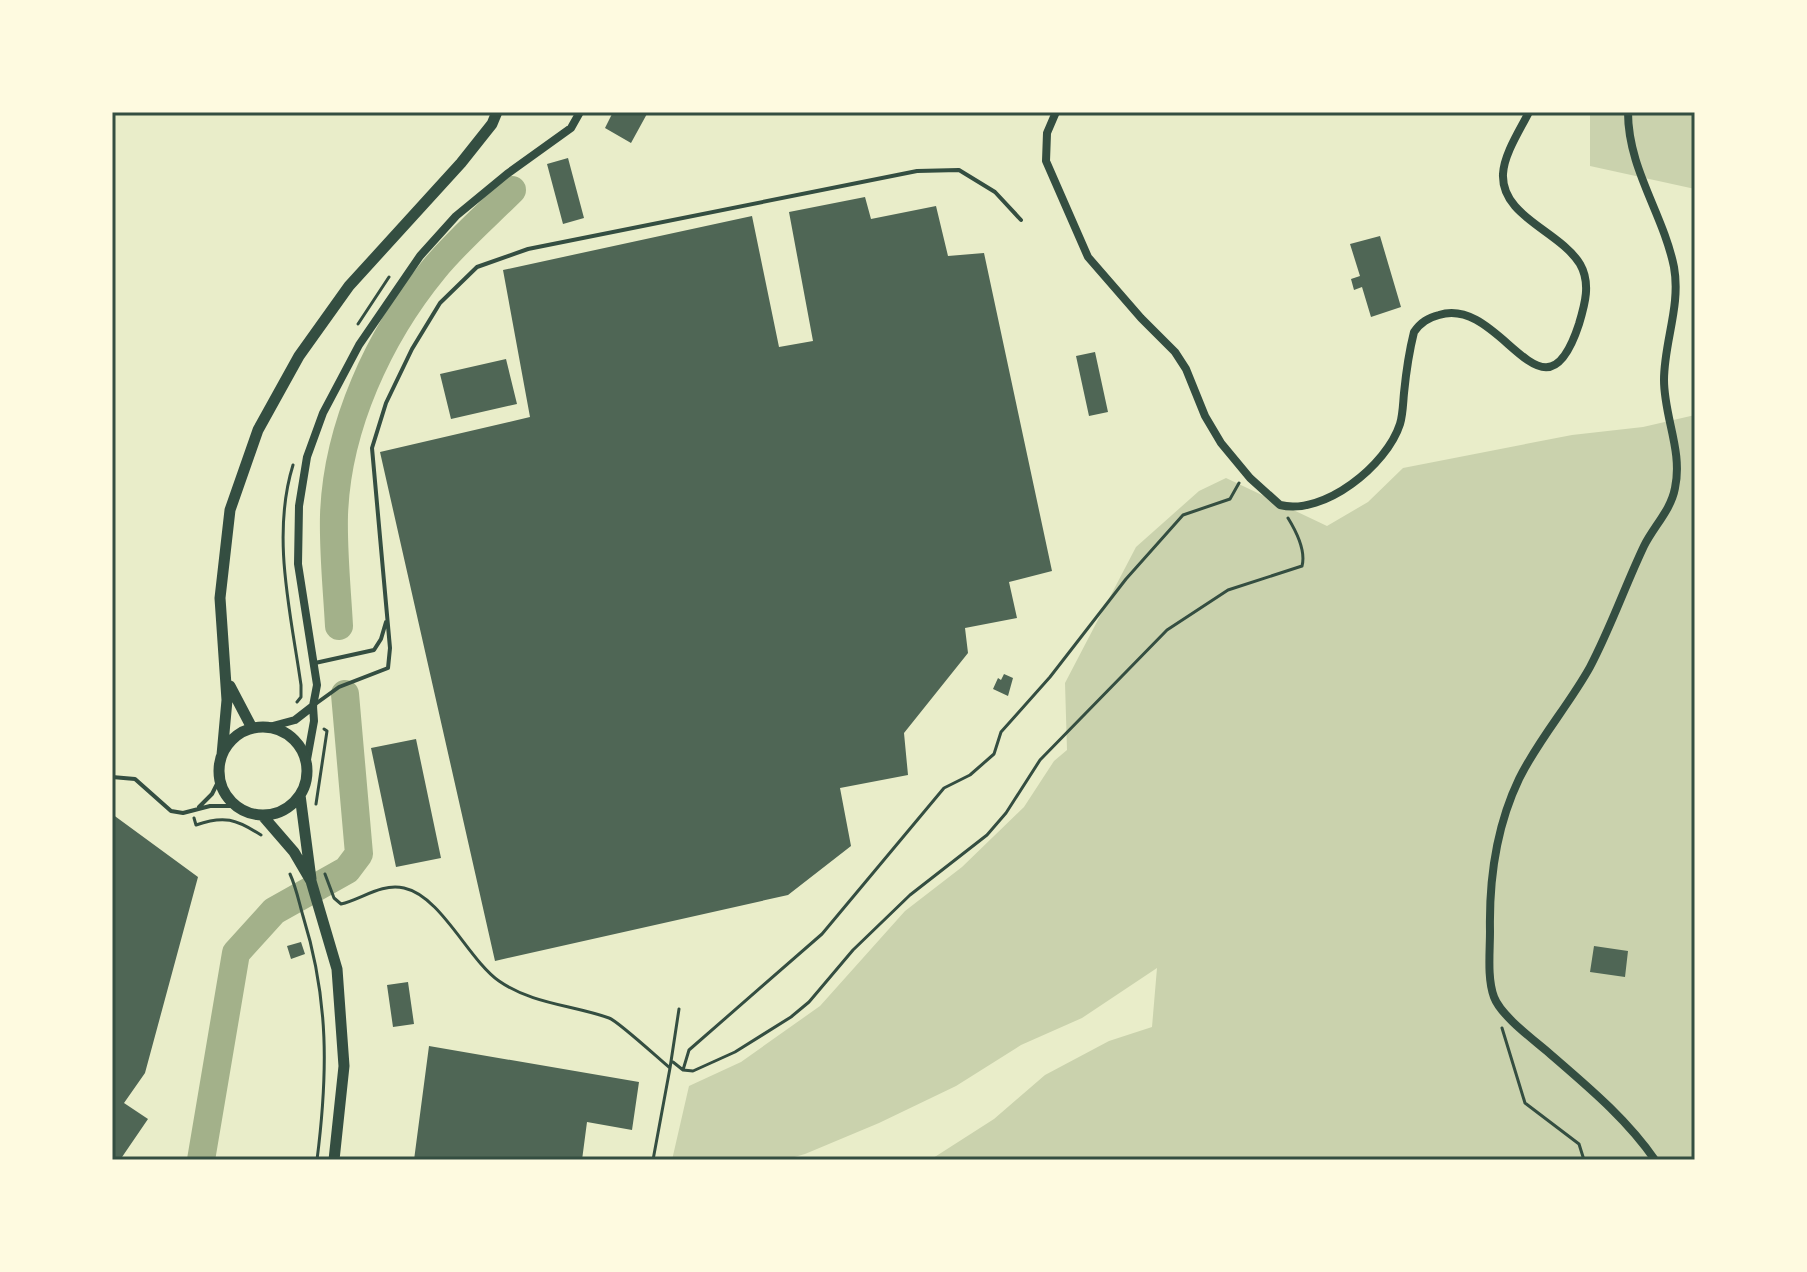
<svg xmlns="http://www.w3.org/2000/svg" width="1807" height="1272" font-family="Mulish,sans-serif">
<rect width="100%" height="100%" fill="#e9edc9"/>
<path fill="#cad2ad" d="M1590 112H1695V189L1590 166Z
M1695 415V1160H930L994 1119 1045 1075 1109 1041 1152 1027 1157 968 1082 1018 1021 1045 956 1086 879 1123 805 1154 784 1160H672L689 1086 741 1062 820 1006 905 911 962 867 1024 807 1054 761 1067 750 1065 683 1136 547 1199 491 1226 478 1327 526 1368 502 1403 468 1572 435 1643 427Z"/>
<g fill="none" stroke-linecap="round" stroke-linejoin="round">
<path stroke="#a3b18a" stroke-width="28" d="M339 626C337 589 333 552 334 515 337 427 379 336 434 269 457 241 486 216 512 190
M201 1160 236 953 274 911 347 870 359 854 345 694"/>
</g>
<path fill="#4f6655" d="M613 112H648L631 143 605 128Z
M568 158 584 218 563 224 547 164Z
M865 197 871 219 936 206 948 256 984 253 1052 571 1009 582 1017 618 965 628 968 653 904 733 908 775 840 788 851 846 788 895 495 961 380 452 530 417 503 270 752 216 779 347 813 341 789 212Z
M1380 236 1401 307 1371 317 1362 287 1354 290 1351 279 1360 276 1350 244Z
M1095 352 1108 412 1089 416 1076 356Z
M506 359 517 404 451 419 440 374Z
M1004 674 1013 678 1008 696 993 689 998 678 1001 680Z
M416 739 441 858 396 867 371 748Z
M112 814 198 877 145 1073 124 1103 148 1119 120 1160H112Z
M301 942 305 954 291 959 287 946Z
M1594 946 1628 951 1625 977 1590 972Z
M408 982 414 1024 393 1027 387 985Z
M429 1046 639 1082 632 1130 587 1122 582 1160H414Z"/>
<g fill="none" stroke-linecap="round" stroke-linejoin="round">
<path stroke="#344e41" stroke-width="3" d="M358 324 389 277
M293 465C271 536 291 614 301 685V697L297 702
M316 804 327 731 324 729
M194 818 196 825C224 815 236 819 261 835
M290 874C296 887 299 902 303 916 329 1000 328 1073 317 1160
M325 874 334 898 341 904C362 899 381 883 404 888 441 896 468 959 499 981 532 1004 572 1005 609 1018 618 1021 659 1059 670 1068L653 1160
M1502 1028 1525 1103 1579 1144 1584 1160
M673 1062 683 1070 693 1071 735 1052 791 1017 809 1002 853 950 910 895 987 835 1006 813 1040 760 1167 630 1228 590 1302 566C1306 551 1296 531 1288 518
M670 1068 679 1009
M683 1070 689 1050 822 934 944 788 970 775 994 754 1001 732 1050 677 1126 579 1183 515 1230 499 1239 483"/>
<path stroke="#344e41" stroke-width="4" d="M315 663 374 650 381 639 386 622
M314 705 339 687 388 668 390 648 372 448 386 403 412 349 440 303 477 267 528 249 917 171 959 170 995 192 1021 220
M112 777 135 779 171 811 183 813 210 806H235
M199 807 212 794 220 778"/>
<path stroke="#344e41" stroke-width="8" d="M1056 112 1047 133 1046 161 1088 257 1141 318 1175 352 1186 369 1205 416 1221 443 1250 478 1280 505C1324 516 1387 465 1400 424 1403 414 1403 403 1404 393 1406 373 1409 352 1414 332 1421 322 1428 318 1439 315 1502 295 1543 435 1579 324 1585 304 1591 283 1580 264 1559 230 1501 217 1503 174 1504 154 1520 130 1529 112
M1628 112C1628 169 1663 213 1674 267 1681 306 1664 342 1664 380 1664 417 1683 451 1675 488 1671 510 1654 526 1644 546 1625 586 1611 627 1590 667 1569 705 1538 740 1519 779 1496 827 1489 879 1490 931 1490 952 1487 978 1494 997 1501 1016 1534 1040 1549 1053 1587 1086 1626 1118 1655 1160
M269 727 295 720 313 706
M306 765 314 721 313 706 317 685 298 564 299 506 307 457 323 413 359 345 420 256 456 216 507 174 571 128 580 112"/>
<path stroke="#344e41" stroke-width="11" d="M230 686 252 728
M219 771a44 44 0 1 1 88 0a44 44 0 1 1-88 0Z
M222 755 227 700 220 598 230 510 258 430 299 356 349 286 461 163 492 124 497 112
M300 795 311 879
M262 815 294 852 311 881 337 969 344 1066 334 1160"/>
</g>
<rect width="1807" height="1272" fill="none" stroke="#fefae0" stroke-width="228"/>
<rect x="114" y="114" width="1579" height="1044" fill="none" stroke="#344e41" stroke-width="3"/>
</svg>
